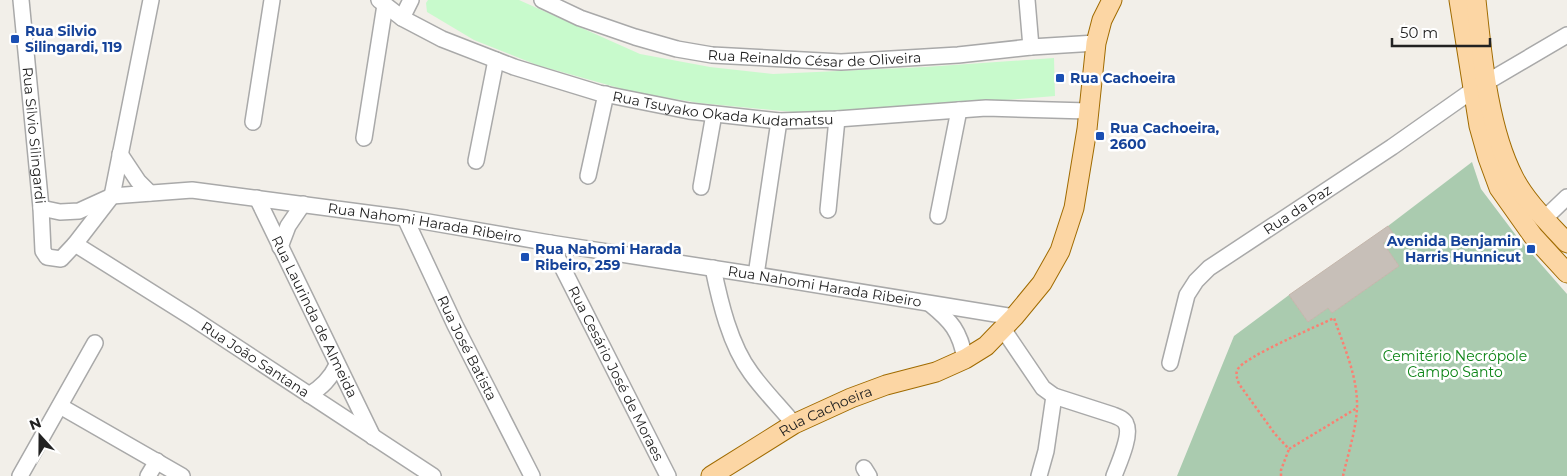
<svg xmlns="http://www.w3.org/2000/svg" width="1567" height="476" font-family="Montserrat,sans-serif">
<rect width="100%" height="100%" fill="#f2efe9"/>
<path fill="#aacbaf" d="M1472 162 1481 189 1518 238 1567 294V476H1177L1234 336 1289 295 1308 322 1328 308 1332 313 1399 266 1383 243 1394 235 1388 226Z"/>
<path fill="#c8facc" d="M428 0H519L640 54 710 67 773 74 925 67 1054 58 1055 96 825 115 699 103 633 92 537 65 474 40 427 12 426 3Z"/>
<path fill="#c7bfb8" stroke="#c4b6ab" d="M1388 226 1394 235 1383 243 1399 266 1332 313 1328 308 1308 322 1289 295Z"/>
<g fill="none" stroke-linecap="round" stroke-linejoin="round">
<g stroke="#a9a9a9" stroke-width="18">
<g id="minor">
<path id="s1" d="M21 0 41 208 43 251 47 257 61 259 75 244 112 196 151 0"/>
<path id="s2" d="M379 0 402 18 442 39 514 67 599 93 689 111 779 121 837 119 986 108 1088 111"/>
<path id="s3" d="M542 0 580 18 635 37 677 49 712 55 841 62 958 55 1031 47 1096 43"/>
<path d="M1027 0 1031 47"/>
<path d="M402 18 411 0"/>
<path d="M1487 82 1567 35"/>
<path d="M253 122 272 0"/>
<path d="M364 138 385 5"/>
<path d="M120 154 138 181 150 193"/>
<path d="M476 161 496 60"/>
<path d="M588 176 606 94"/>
<path d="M701 187 714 114"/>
<path id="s4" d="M257 198 373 437"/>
<path id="s5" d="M41 208 60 212 79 211 112 196 192 190 405 218 550 243 756 275 1014 317"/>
<path d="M828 210 837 119"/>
<path d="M938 216 959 110"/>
<path id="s6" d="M405 218 455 325 532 476"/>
<path d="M1545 218 1567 197"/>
<path id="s7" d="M550 243 668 476"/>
<path id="s8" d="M75 244 191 317 433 476"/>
<path d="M280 247 288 226 303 204"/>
<path d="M713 268C720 302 730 345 751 373 764 391 780 407 794 424"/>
<path d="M756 275 779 121"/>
<path d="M930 304C951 321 960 331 965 359"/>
<path d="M1003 329 1043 388 1054 396 1113 415C1118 417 1124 419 1126 424 1132 435 1118 465 1114 476"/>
<path id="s9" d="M1170 363 1187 295 1196 281 1209 268 1392 147 1473 90"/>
<path d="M309 395C322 387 330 379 337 365"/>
<path d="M60 406 182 476"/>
<path d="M864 468 869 476"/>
<path d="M20 476 95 343"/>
<path d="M148 476 157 461"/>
<path d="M1039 476 1046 451 1054 396"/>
</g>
</g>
<g stroke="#a06b00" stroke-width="21">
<g id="major">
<path d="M1459 0 1479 126 1488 158 1499 188 1533 236 1567 273"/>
<path d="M1476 0C1482 56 1488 128 1514 178 1527 203 1549 223 1567 243"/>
<path id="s10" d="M711 476 794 424 851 398 886 385 936 372 965 359 986 346 1014 317 1042 283 1060 251 1074 208 1087 129 1096 43 1102 20 1112 0"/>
</g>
</g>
<path stroke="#fa8072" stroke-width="2.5" stroke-dasharray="2.5 2.5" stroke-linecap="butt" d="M1281 476V470L1289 449
M1343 476C1348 454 1356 430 1357 408 1358 377 1344 347 1334 318 1318 326 1244 357 1238 369 1235 374 1237 378 1239 384L1275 434 1289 449 1357 408"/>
<use href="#minor" stroke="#fff" stroke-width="15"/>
<use href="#major" stroke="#fcd6a4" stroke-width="19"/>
</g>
<g fill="#1a4fb4" stroke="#fff" stroke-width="2">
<rect x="10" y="34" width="10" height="10" rx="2.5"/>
<rect x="1055" y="73" width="10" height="10" rx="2.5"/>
<rect x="1095" y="131" width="10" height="10" rx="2.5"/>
<rect x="1526" y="244" width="10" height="10" rx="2.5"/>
<rect x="520" y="252" width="10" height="10" rx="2.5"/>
</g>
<g text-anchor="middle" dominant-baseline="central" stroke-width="5" stroke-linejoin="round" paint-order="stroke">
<g font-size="14" font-weight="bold" fill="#164399" stroke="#fff" text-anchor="start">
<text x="25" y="31">Rua Silvio<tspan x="25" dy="16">Silingardi, 119</tspan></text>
<text x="1070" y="78">Rua Cachoeira</text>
<text x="1110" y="128">Rua Cachoeira,<tspan x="1110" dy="16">2600</tspan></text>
<text x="1521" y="241" text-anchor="end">Avenida Benjamin<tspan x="1521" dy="16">Harris Hunnicut</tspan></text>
<text x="535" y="249">Rua Nahomi Harada<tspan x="535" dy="16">Ribeiro, 259</tspan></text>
</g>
<g font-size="14" fill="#222" stroke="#fff">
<text stroke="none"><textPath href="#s3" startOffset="282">Rua Reinaldo César de Oliveira</textPath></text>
<text stroke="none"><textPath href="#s2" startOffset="366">Rua Tsuyako Okada Kudamatsu</textPath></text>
<text stroke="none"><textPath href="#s1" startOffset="136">Rua Silvio Silingardi</textPath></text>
<text stroke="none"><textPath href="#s9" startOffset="211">Rua da Paz</textPath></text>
<text stroke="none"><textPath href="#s5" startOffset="390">Rua Nahomi Harada Ribeiro</textPath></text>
<text stroke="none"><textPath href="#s5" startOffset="795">Rua Nahomi Harada Ribeiro</textPath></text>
<text stroke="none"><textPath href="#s4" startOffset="132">Rua Laurinda de Almeida</textPath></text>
<text stroke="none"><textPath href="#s6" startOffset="144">Rua José Batista</textPath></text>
<text stroke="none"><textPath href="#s8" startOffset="214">Rua João Santana</textPath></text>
<text stroke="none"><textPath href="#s7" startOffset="146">Rua Cesário José de Moraes</textPath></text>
<text stroke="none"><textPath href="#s10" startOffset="132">Rua Cachoeira</textPath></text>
</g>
<g font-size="14" fill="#0c8416" stroke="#fff">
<text x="1455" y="356">Cemitério Necrópole<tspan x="1455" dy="16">Campo Santo</tspan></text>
</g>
</g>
<g transform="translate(40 436) rotate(339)" stroke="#ffffff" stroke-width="4" paint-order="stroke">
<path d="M0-4L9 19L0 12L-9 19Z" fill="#222222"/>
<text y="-8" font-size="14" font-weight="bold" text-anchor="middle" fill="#222222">N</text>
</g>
<path d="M1392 38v8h98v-8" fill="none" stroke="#222222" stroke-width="2.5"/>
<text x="1400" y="38" font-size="15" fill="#222222" stroke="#ffffff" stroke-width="4" paint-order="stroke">50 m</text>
</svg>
